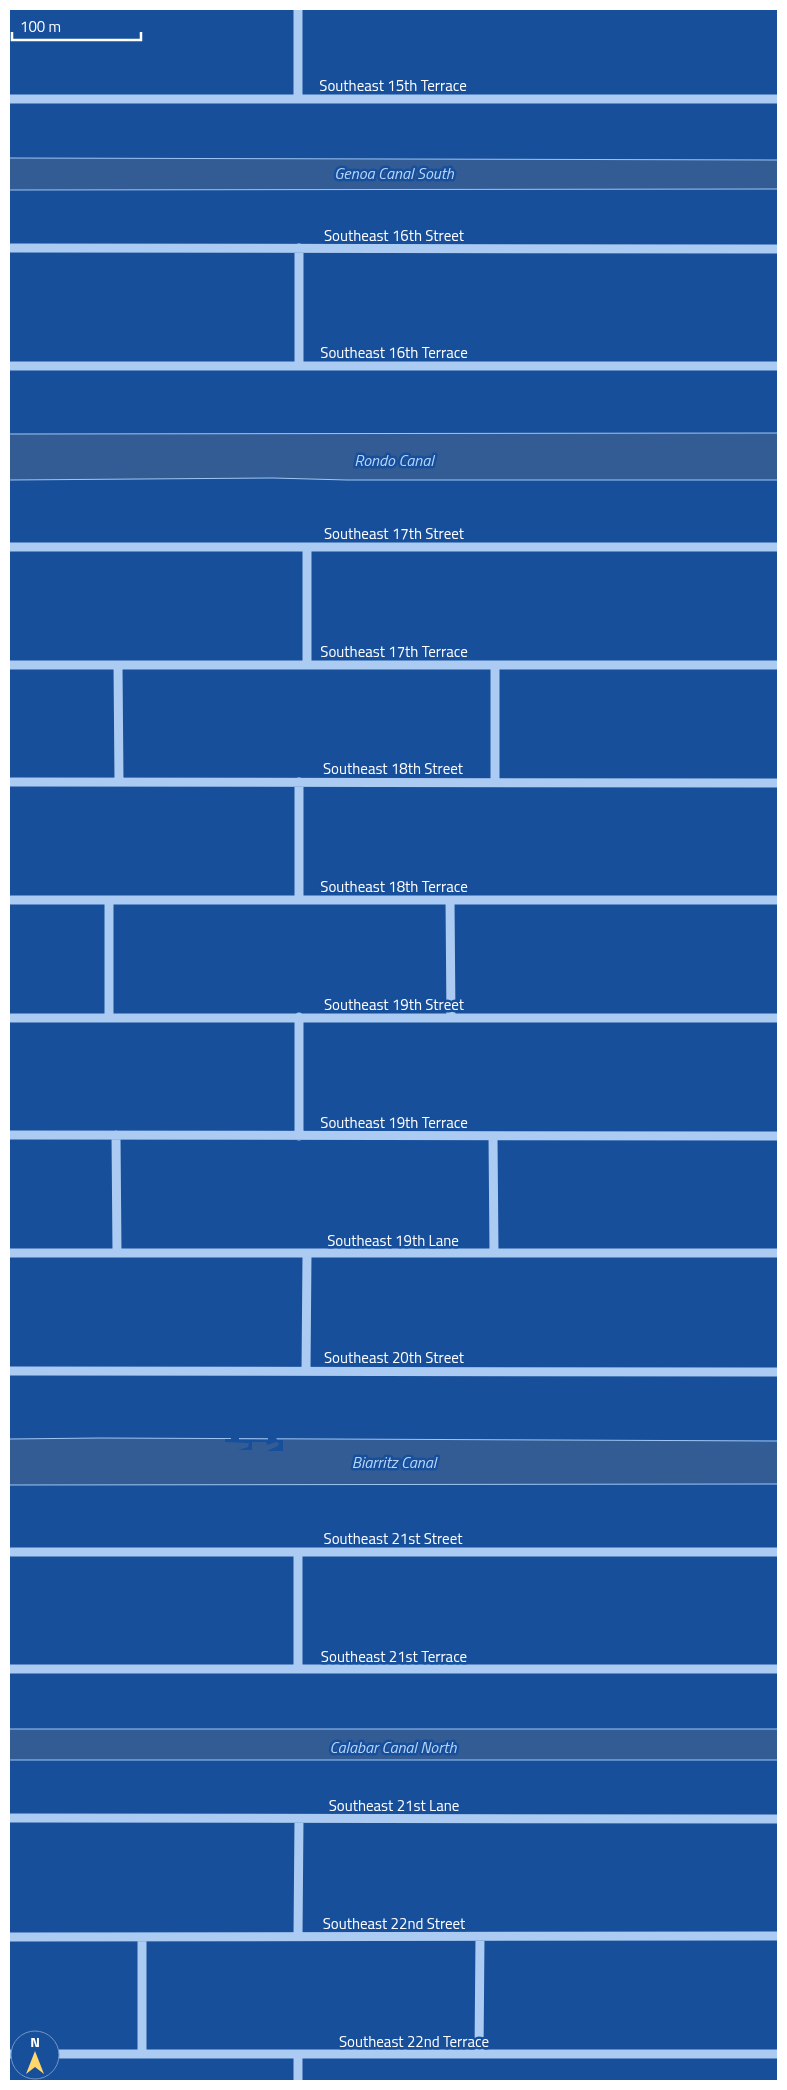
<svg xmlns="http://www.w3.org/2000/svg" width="787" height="2090" font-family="'Titillium Web',sans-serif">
<rect width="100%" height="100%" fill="#174f9b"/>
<path fill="#345c94" stroke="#9fc6f5" d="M9 158 778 160V189L9 190Z
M778 433V480H347L273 478 9 480V434Z
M100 1438 778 1441V1484L9 1485V1439Z
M9 1729H778V1760H9Z"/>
<path fill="#174f9b" d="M231 1437H239V1440H268V1437H276L277 1440H283V1451H267L278 1446 279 1443 276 1442 267 1445 266 1442H252V1450H238L248 1447 249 1443 225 1442V1439H231Z"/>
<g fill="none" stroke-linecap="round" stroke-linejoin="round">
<path stroke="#accbf2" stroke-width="9" d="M298 9V99
M9 99H778
M9 248 778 249
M9 366H778
M299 366V248
M9 547H778
M9 665H778
M118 665 119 782
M307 665V547
M9 782 778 783
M299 782V900
M495 782V665
M9 900H778
M109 900V1017
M450 900 451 1018
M9 1018H778
M9 1135 778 1136
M116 1135 117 1253
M299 1136V1017
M493 1136 494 1253
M9 1253H778
M9 1371 778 1372
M306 1371 307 1254
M9 1552H778
M9 1669H778
M298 1669V1552
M9 1818 778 1819
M298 1936 299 1819
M9 1937 778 1936
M142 1937V2054
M9 2054H20
M50 2054H778
M479 2054 480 1937
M298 2081V2055"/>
</g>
<g text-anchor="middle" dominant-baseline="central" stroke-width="5" stroke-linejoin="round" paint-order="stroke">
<g font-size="15" fill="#fff" stroke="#174f9b">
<text x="393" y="85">Southeast 15th Terrace</text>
<text x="394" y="235">Southeast 16th Street</text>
<text x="394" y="352">Southeast 16th Terrace</text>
<text x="394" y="533">Southeast 17th Street</text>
<text x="394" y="651">Southeast 17th Terrace</text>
<text x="393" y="768">Southeast 18th Street</text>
<text x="394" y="886">Southeast 18th Terrace</text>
<text x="394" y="1004">Southeast 19th Street</text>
<text x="394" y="1122">Southeast 19th Terrace</text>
<text x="393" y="1240">Southeast 19th Lane</text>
<text x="394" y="1357">Southeast 20th Street</text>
<text x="393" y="1538">Southeast 21st Street</text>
<text x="394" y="1656">Southeast 21st Terrace</text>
<text x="394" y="1805">Southeast 21st Lane</text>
<text x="394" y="1923">Southeast 22nd Street</text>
<text x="414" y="2041">Southeast 22nd Terrace</text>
</g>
<g font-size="16" font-style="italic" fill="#b9d5f9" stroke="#174f9b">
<text x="394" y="173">Genoa Canal South</text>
<text x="394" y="460">Rondo Canal</text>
<text x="394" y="1462">Biarritz Canal</text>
<text x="393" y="1747">Calabar Canal North</text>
</g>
</g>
<rect width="787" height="2090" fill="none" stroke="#ffffff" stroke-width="20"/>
<g transform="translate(35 2055)"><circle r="24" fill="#174f9b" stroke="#7495c3"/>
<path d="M0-4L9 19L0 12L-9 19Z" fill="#ffd76d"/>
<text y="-8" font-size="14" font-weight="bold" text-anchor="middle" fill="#ffffff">N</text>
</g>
<path d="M12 32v8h129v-8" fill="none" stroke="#ffffff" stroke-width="2.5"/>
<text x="20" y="32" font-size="15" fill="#ffffff" stroke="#174f9b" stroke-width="4" paint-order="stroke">100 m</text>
</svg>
